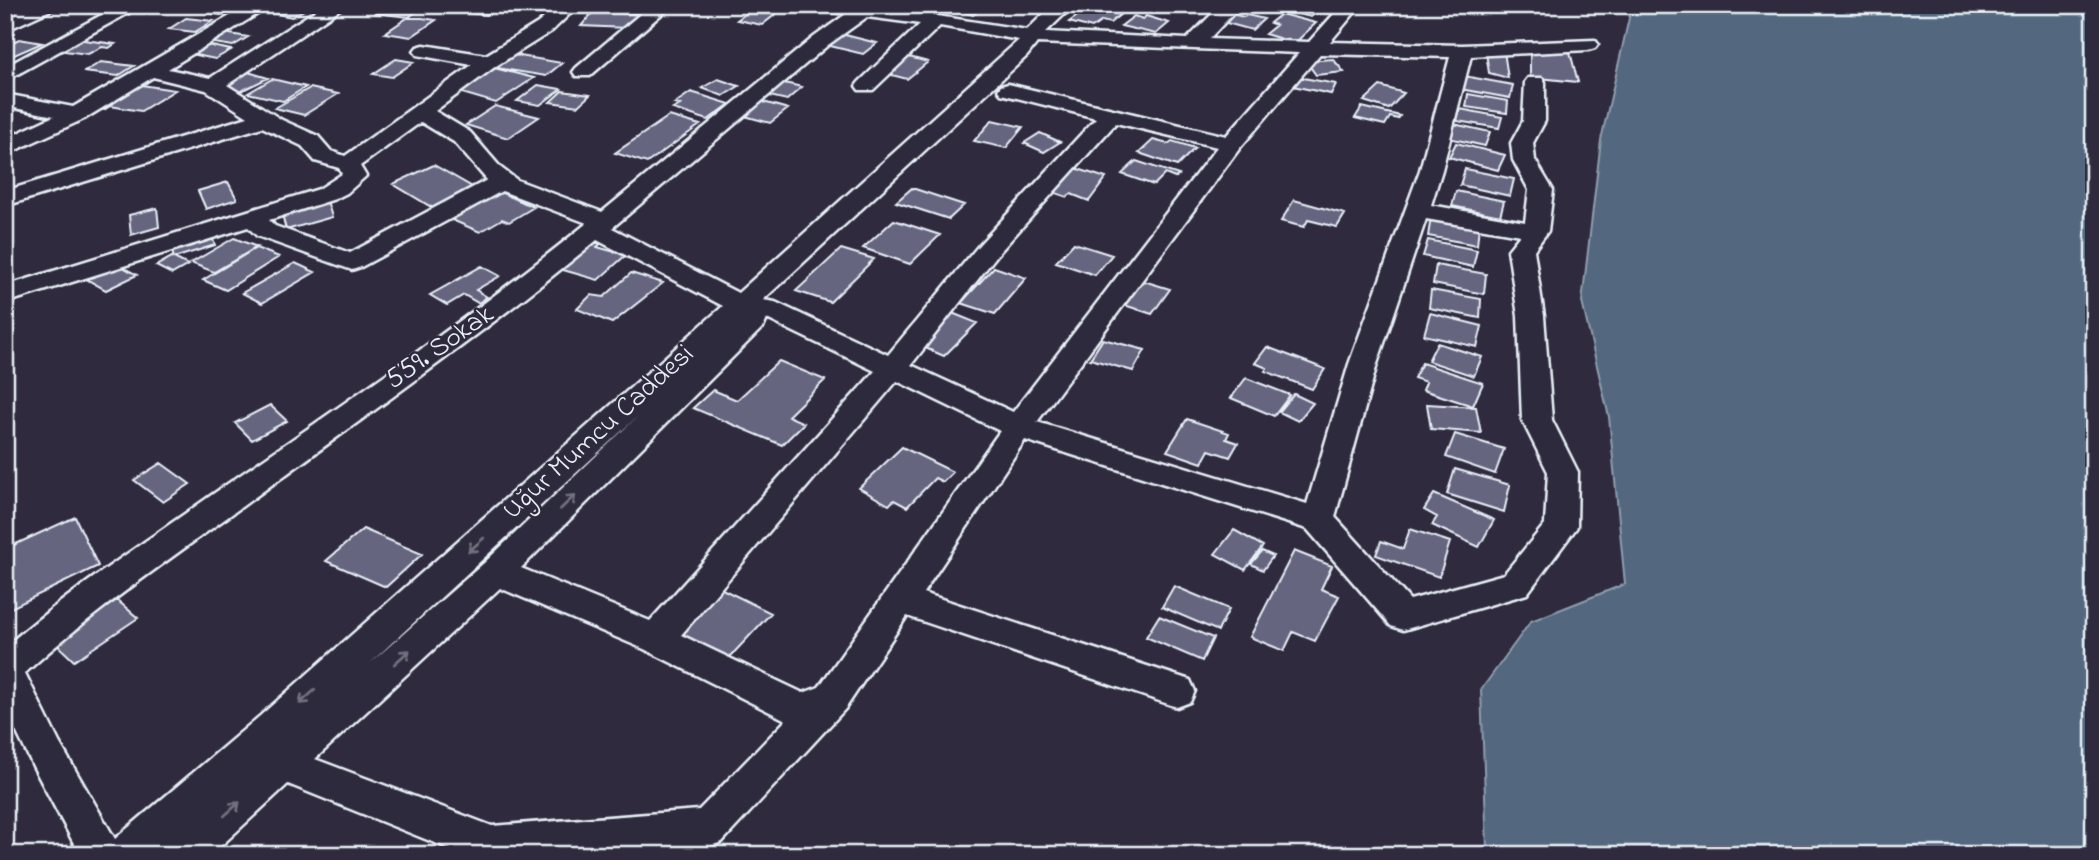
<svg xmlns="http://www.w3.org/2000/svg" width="2099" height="860" font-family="'Indie Flower',sans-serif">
<rect width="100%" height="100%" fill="#2f2a3d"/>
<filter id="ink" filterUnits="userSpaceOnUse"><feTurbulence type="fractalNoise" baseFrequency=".0143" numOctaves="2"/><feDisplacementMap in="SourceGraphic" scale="14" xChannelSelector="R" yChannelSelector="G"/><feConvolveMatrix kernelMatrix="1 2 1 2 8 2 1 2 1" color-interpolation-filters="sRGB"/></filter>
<g filter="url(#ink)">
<path fill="#53677e" stroke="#8f9eaf" stroke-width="2" d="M1632 5H2094V855H1485L1487 849 1481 690 1531 621 1625 584 1609 417 1582 302 1601 140Z"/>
<path fill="#666580" stroke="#e8f1f8" stroke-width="2" d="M218 5H240L221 15 205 12Z
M278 5H312L292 17 266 12Z
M387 5H425L409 17 375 13Z
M474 5H498L486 15 465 13Z
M895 5H948L934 15Z
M960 5H987L973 15 954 9Z
M1289 5H1310L1321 8 1311 17 1284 11Z
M752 9 776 14 762 25 737 20Z
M1100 9 1121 14 1110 23 1102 21 1092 28 1069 22 1084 11 1095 13Z
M593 12 638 14 627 28 581 26Z
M1227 13 1244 17 1247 15 1264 19 1252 30 1219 21Z
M1281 14 1316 23 1295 43 1265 34 1276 25 1270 23Z
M1134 16 1143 19 1146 16 1169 23 1156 34 1121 26Z
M186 18 213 21 195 32 169 29Z
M407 18H422L436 20 411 37 385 33Z
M224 33 248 37 233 46 208 42Z
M841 34 877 43 863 54 826 45Z
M19 39 42 43 5 59V46Z
M76 39 115 44 109 48 102 47 88 54 56 50Z
M207 45 231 50 215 59 191 54Z
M1530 50 1570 52 1578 82 1530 77Z
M1504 51 1508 78 1489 73 1486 53Z
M514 55 562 63 546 76 497 68Z
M909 57 928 62 907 79 888 74Z
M396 59 414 62 392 77 373 74Z
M1333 59 1344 72 1316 75 1306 61Z
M101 62 134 66 118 76 84 72Z
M494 68 534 78 496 103 455 91Z
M248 72 268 78 239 92 219 86Z
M1464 76 1513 85 1510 98 1460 89Z
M1298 77 1336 84 1331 94 1293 86Z
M272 79 306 87 283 101 248 93Z
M718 79 739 86 723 96 702 88Z
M780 82 802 87 787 100 765 95Z
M135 84 175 90 141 111 110 106 104 110 94 108Z
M538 85 561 89 540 105 517 101Z
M1380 86 1404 93 1389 109 1364 101Z
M310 88 338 94 304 115 275 108Z
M562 91 590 95 578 106 550 102Z
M691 92 730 104 708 120 673 109 680 105 674 104Z
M1468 94 1508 101 1507 113 1466 107Z
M760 101 788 109 770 123 741 115Z
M495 106 539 117 508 138 466 125Z
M1362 107 1400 116 1398 119 1390 117 1385 125 1355 118Z
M1460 109 1502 117 1499 128 1457 121Z
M669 116 700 125 647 163 615 153Z
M992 120 1023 127 1006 148 974 141Z
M1449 123 1490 132 1485 146 1444 137Z
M1040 133 1060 142 1044 152 1024 143Z
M1153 140 1168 144 1172 141 1195 148 1177 166 1139 153Z
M1456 143 1505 155 1498 170 1449 157Z
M1136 161 1179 175 1175 178 1165 174 1154 185 1122 174Z
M434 165 474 188 433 208 393 184Z
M1075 168 1106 178 1089 201 1071 194 1067 197 1050 191Z
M1465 169 1514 179 1510 196 1460 185Z
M228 182 237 199 206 209 198 191Z
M912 188 964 205 949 219 896 202Z
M493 189 534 207 509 222 502 219 480 232 445 217Z
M1456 191 1504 201 1500 216 1452 206Z
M1294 200 1345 214 1337 227 1308 220 1304 227 1281 221Z
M327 201 332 217 286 230 282 214Z
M157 208 159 227 131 235 129 215Z
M1431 217 1479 226 1477 245 1428 236Z
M894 220 940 235 910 264 863 248Z
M210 232 215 245 174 258 170 244Z
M593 236 606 239 597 247 626 255 598 280 556 268Z
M234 238 257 247 214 272 191 263Z
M1428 240 1477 250 1473 267 1423 256Z
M1074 243 1112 255 1095 275 1056 262Z
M256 248 279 257 226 290 203 280Z
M841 249 874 259 830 302 796 291Z
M172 257 188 265 172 274 156 266Z
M112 261 137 275 106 290 81 276Z
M295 263 315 272 262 303 242 293Z
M1436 265 1486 274 1484 294 1433 284Z
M482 266 500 276 476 290 487 297 478 303 464 295 447 305 430 295Z
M994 267 1026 278 995 314 961 303Z
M631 273 663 283 612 323 577 309 591 295 604 297Z
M1137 279 1170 289 1152 314 1118 303Z
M1431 290 1481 299 1480 318 1429 308Z
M952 313 977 323 944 356 918 345Z
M1430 313 1482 326 1477 347 1424 335Z
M1103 339 1145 350 1133 371 1090 359Z
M1437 343 1482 357 1474 376 1428 361Z
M1267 347 1325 369 1312 389 1265 371 1267 368 1255 363Z
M779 361 825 380 788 416 804 423 782 445 693 408 713 390 737 400Z
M1422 363 1483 383 1473 406 1423 390 1426 382 1414 378Z
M1246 378 1290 395 1274 416 1231 398Z
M1294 394 1313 403 1298 421 1279 412Z
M1427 404 1476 407 1481 433 1431 429Z
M270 405 287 421 252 440 235 423Z
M1187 419 1229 433 1226 439 1238 443 1230 457 1209 450 1202 463 1167 451Z
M1455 434 1504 449 1495 474 1446 457Z
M902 447 953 472 943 482 935 478 907 507 894 500 889 505 859 488Z
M161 463 190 484 163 502 134 480Z
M1455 469 1510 485 1504 512 1447 494Z
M1434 494 1494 520 1479 547 1432 525 1437 517 1424 510Z
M75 517 98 566 9 609 5 599V549Z
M363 529 422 554 386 587 326 561Z
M1410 529 1450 542 1439 577 1376 555 1381 541 1403 549Z
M1234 530 1263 546 1245 570 1215 554Z
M1262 551 1273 556 1263 570 1251 564Z
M1294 551 1332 566 1321 589 1339 596 1315 641 1293 632 1284 651 1250 637Z
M712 584 771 613 728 659 672 628Z
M1174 586 1229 609 1218 631 1162 607Z
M117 600 138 618 74 661 54 642Z
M1159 616 1213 638 1202 661 1146 637Z"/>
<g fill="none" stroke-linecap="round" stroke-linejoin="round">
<g stroke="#e8f1f8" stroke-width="5">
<path id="minor" d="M31 5H55L53 9 5 31V18Z
M120 5H143L5 81V67Z
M249 5H272L168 69 210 78 324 5H346L227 85 282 120 318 136 331 151 345 156 472 65 417 55 414 51 417 47 424 45 486 55 538 23 559 5H579L552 31 496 66 435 111 470 132 501 168 517 180 602 212 814 37 846 14 815 9 813 5H867L1027 30 1053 5H1074L1046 32 1187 39 1221 5H1241L1209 39 1309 42 1342 5H1361L1330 42 1462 45 1595 40 1598 44 1595 48 1588 50 1471 56 1442 170 1431 205 1525 222 1529 190 1513 160 1511 143 1523 121 1525 82 1528 78H1542L1545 82V121L1533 143 1535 160 1553 190 1548 231 1534 250 1544 316 1552 420 1578 472 1577 527 1527 594 1403 630 1391 626 1307 529 1025 440 923 593 1190 680 1195 691 1190 702 1177 707 907 616 845 709 722 842 708 847 618 855H465L288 784 211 855H161L162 851 158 855H80L33 766 5 708V647C68 592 138 547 206 499 334 410 466 322 587 223L502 191 361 267 352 270 257 236 248 227 5 303V286L319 189 342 174 339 168 315 161 302 146 262 127 5 206V191L248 117 206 90 153 77 84 119 5 155V139L54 116 5 106V94L73 107ZM867 17 920 24 859 82 856 86 859 90H873L940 26 1019 40 738 293 612 228 828 45ZM1037 43 1299 53 1226 136 1008 84 1001 86 998 90 1001 94 1096 118 979 245 888 355 775 302 763 300 1027 56ZM1320 54 1450 57 1420 170 1349 364 1307 504 1037 422 1239 149ZM421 122 454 142 487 180 350 253 275 226 269 220 335 199 347 193 366 176 360 166ZM1116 123 1217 147 1013 412 911 365 997 255ZM1426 219 1520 235 1508 250 1518 316 1522 420 1548 472 1545 524 1504 574 1410 600 1335 517 1377 364ZM597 240 723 306 260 716 115 839 59 742 25 673C92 612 167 561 240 508 360 420 482 335 597 240ZM767 319 875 371 650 621 521 568 764 326ZM897 381 1000 431 819 687 803 693 681 635ZM639 415 484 563 369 664ZM500 588 644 649 786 720 699 810 492 826 315 759Z
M651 5H672L590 76H576L573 72 576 68Z"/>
</g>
<use href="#minor" fill="#2f2a3d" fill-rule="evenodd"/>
</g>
<defs><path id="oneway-shaft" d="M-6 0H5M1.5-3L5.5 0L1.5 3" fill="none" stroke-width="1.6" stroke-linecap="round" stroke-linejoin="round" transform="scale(1.75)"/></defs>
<g stroke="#70707e">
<use href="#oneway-shaft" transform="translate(568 502) rotate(-44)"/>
<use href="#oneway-shaft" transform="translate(476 545) rotate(138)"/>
<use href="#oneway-shaft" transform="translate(402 657) rotate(-42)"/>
<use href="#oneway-shaft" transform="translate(307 697) rotate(138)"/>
<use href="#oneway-shaft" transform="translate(232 809) rotate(-42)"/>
</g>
</g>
<g text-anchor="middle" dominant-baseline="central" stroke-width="5" stroke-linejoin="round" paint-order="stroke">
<g font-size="28" fill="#e8f1f8" stroke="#2f2a3d">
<text transform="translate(440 348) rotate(-35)">559. Sokak</text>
<text transform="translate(599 433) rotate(-42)">Uğur Mumcu Caddesi</text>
</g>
</g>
<rect width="2099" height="860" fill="none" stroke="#2f2a3d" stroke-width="28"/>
<rect x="14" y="14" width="2071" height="832" fill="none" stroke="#e8f1f8" stroke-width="2.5" filter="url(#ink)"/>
</svg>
